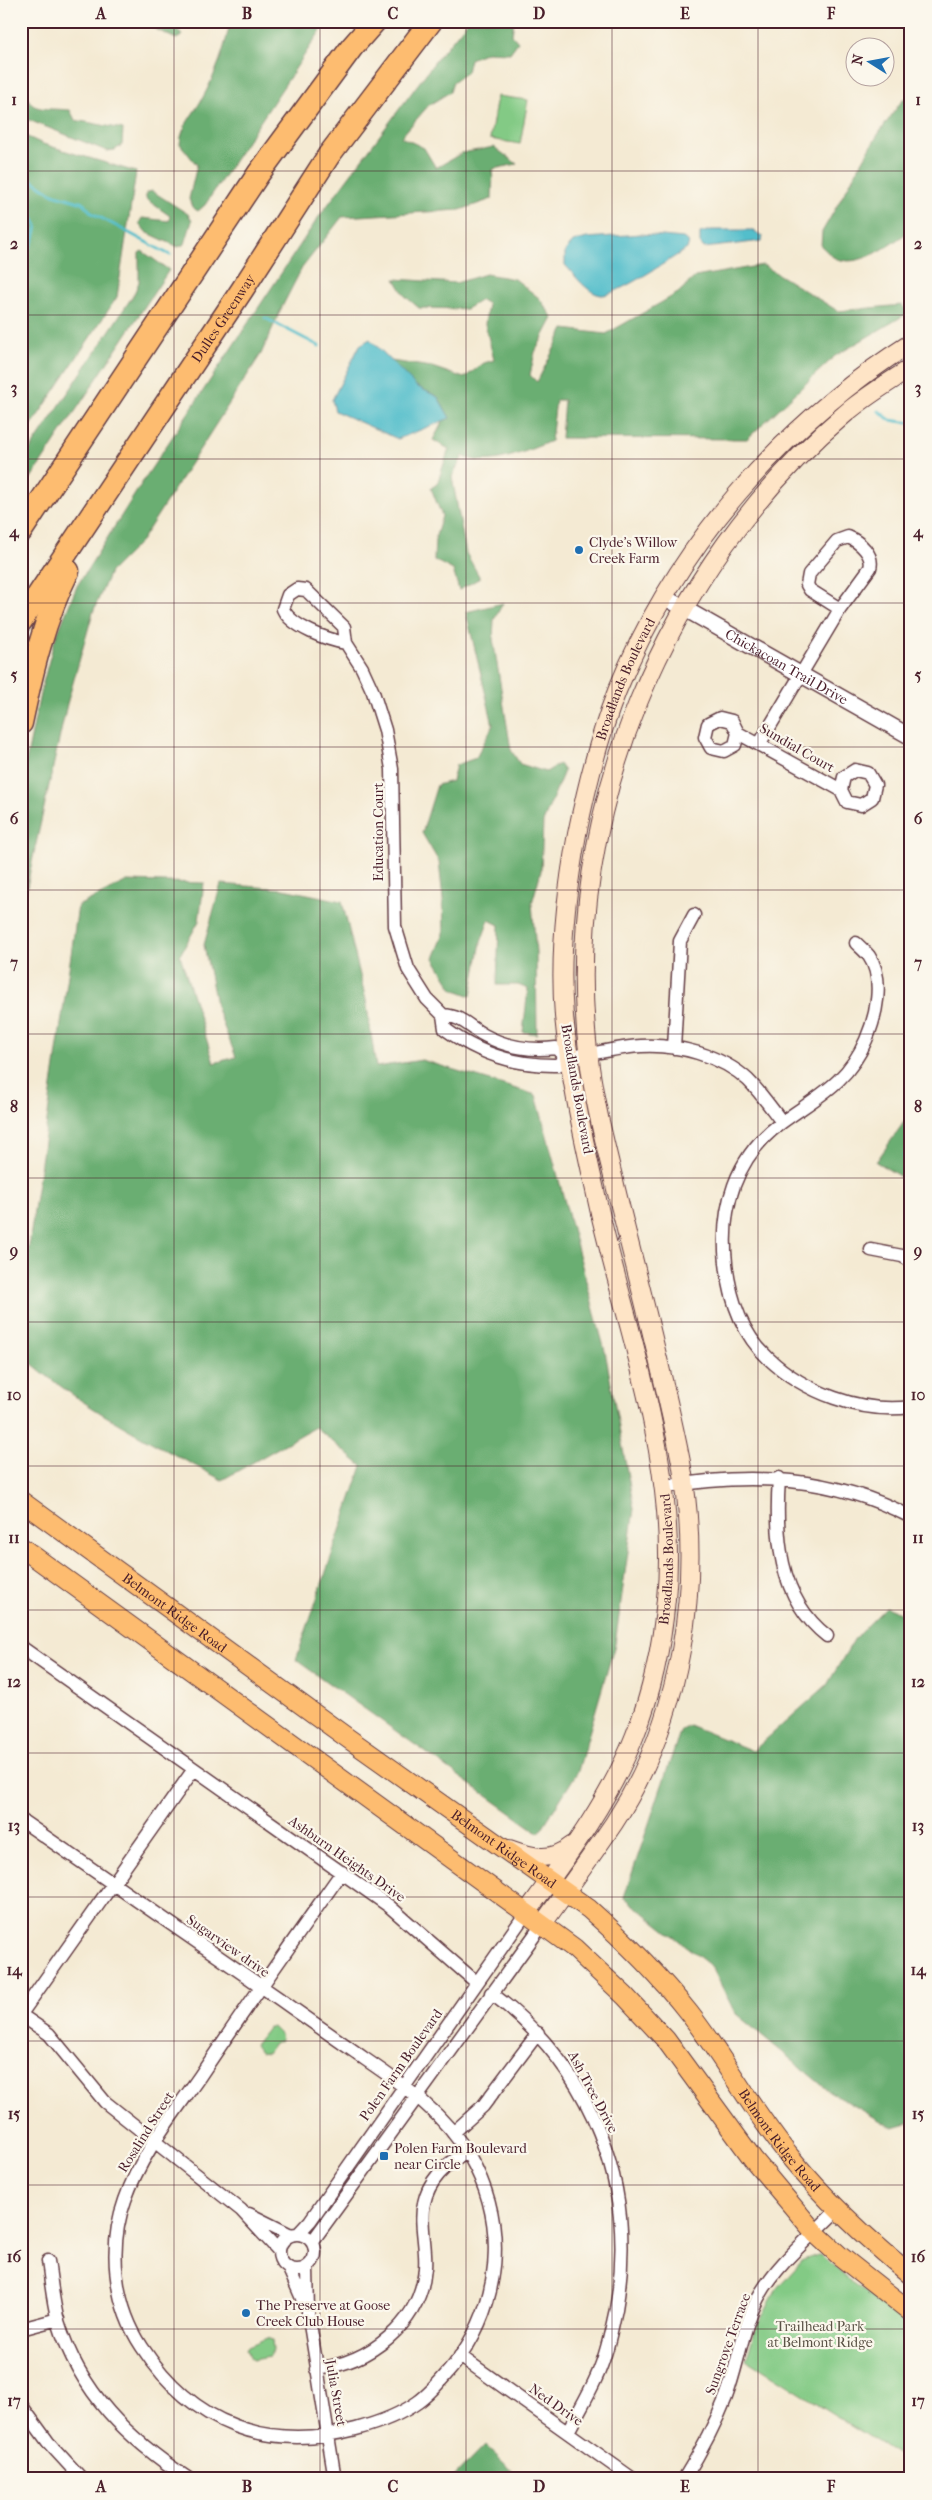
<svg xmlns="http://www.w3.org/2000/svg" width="932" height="2500" font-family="'IM FELL French Canon',serif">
<rect width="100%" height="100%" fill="#fbf7ec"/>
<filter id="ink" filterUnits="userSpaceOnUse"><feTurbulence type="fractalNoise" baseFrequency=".02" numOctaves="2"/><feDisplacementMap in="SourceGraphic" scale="10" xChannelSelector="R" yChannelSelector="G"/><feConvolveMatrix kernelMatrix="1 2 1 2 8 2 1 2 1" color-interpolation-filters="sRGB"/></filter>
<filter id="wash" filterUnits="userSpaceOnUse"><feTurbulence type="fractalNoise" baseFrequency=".0096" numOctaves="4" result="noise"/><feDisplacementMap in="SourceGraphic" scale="20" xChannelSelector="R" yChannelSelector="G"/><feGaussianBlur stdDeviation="1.12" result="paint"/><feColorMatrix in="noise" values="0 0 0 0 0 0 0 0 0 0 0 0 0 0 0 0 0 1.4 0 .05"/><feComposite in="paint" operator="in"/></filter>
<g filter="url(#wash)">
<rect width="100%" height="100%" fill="#f4ead3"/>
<path fill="#83ca85" stroke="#667458" d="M497 96 528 100 520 144 490 139Z
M269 2027H273L280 2034 281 2040 274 2043 267 2053 260 2052 255 2045Z
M821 2254 851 2282 911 2324V2463L746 2359 757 2325 777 2289 803 2260Z
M267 2338 272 2340 273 2351 269 2357 252 2360 246 2349 248 2346Z"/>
<path fill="#6aae72" stroke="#5a664e" d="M139 21C155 21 173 19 182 36L176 39Z
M230 21H327L205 205 198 211 192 207 189 199 197 165 180 144C181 126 194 114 202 99 215 76 226 47 230 21Z
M468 21H514L512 35 518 42 510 53 487 52 470 59 467 72 453 82 450 92 429 105 401 137 424 148 436 168 462 153 494 147 517 164 493 169 492 199 460 210 342 217 302 268 281 309 261 354 141 541 110 572 93 612 67 704 30 871 21 920V786L40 694 54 642 77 586 147 475 318 218 436 60Z
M26 68C25 114 31 107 70 110L75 120 123 129 122 145 115 150 107 151 21 117V69Z
M911 97V230C891 244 858 271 833 257 829 254 825 249 821 246L822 232 877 136 903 99Z
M21 134 43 144 136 172 117 297 21 441Z
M152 191 188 214 192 221 185 244 178 247 146 232 139 223 142 218 169 221 170 216 146 199V193Z
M142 251 169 270 21 493V463L134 294 139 282V253Z
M763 265 838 311 902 305 908 313 835 356 747 439 561 438 564 400H556L551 441C527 451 488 469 463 456L452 477 466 553 480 578 459 590 453 570 434 560 435 539 442 516 431 488 437 484 449 449 433 440 443 421 450 418 438 397 416 386 391 361 432 367 464 378 484 363 494 360 485 324 488 304 481 300 466 309 419 308 405 296 395 279 456 283 486 274 515 279 539 298 553 318 535 352 530 375 537 382 564 329 606 334 678 293 695 277Z
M503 603 494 620 493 639 511 750 520 764 546 772 559 764 564 771 543 822 541 871 532 903 536 952 537 1034 523 1032 528 989 518 985H497L499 925 489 920 481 942 471 996 453 989 434 958 444 934 443 899 439 862 422 833 437 785 452 781 456 765 476 758 493 725 466 612Z
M127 881 204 883 199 921 180 955 214 1063 236 1057 217 1009 204 945 221 884 283 889 342 901 366 1000 376 1067 422 1060 536 1095 605 1351 634 1509 615 1644 578 1771 539 1833 296 1660 362 1466 315 1427 222 1480C155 1444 77 1406 21 1354V1301L78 906Z
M911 1112V1183L876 1162Z
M886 1607 911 1618V2123L893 2128 829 2091 735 2013 712 1967 624 1897 681 1729 689 1725 753 1751 827 1685 855 1638Z
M485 2445 521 2479H452Z"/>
<path fill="#52becb" stroke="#4e6e7b" d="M711 230H752L763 236 762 241 704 248 700 243V233Z
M641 234 683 238 689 242 687 249C672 258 614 297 601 295 587 293 575 275 565 265V251L573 242 587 238Z
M370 339 416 386 438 397 450 418 398 439 335 411 332 400 360 345Z"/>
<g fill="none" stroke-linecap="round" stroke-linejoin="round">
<path stroke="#52becb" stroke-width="3" d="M21 173 53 194 83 203 92 213 170 255
M21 271 26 267 25 257 34 238 37 226 33 218 27 178
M265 318 319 346
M879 411 890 420 911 423
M911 1145 904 1156 911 1166"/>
</g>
</g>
<g filter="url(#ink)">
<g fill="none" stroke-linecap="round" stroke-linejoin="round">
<g stroke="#643d44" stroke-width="15">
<path id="minor" d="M848 537C860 542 874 555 870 568L840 609 810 590 807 585 809 574 837 541Z
M346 643C328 640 291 627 283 609L288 595 297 589 306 590 344 627 346 643 362 668 373 692 385 730 392 769 395 926 408 969 427 999 443 1015
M738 733 735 745 724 751 711 748 705 737 708 724 720 718 732 721 738 733 841 790 847 802 861 805 872 798 875 785 868 773 855 770 844 777 841 790
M760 743 840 609
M856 943C860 947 865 951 869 956 885 979 876 1017 866 1040 847 1084 816 1097 781 1123 735 1157 720 1209 726 1263 730 1299 741 1333 768 1358 804 1392 861 1414 911 1407
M443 1015C462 1016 469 1027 484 1035 506 1047 532 1051 556 1048L565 1057 558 1065C515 1066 479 1054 445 1029Z
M674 1048 680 941 694 915
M580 1055C600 1053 620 1047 641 1046 677 1044 721 1055 748 1080 761 1093 771 1108 782 1122
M871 1250 902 1256 911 1261
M779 1478C775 1535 778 1598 827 1636
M664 1487C750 1472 833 1476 911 1517
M21 1647 389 1906 476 1982
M21 1820C108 1880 194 1940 281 2000 309 2020 337 2039 365 2059 406 2087 445 2114 470 2157 509 2225 501 2304 454 2365 443 2378 432 2392 418 2402 400 2415 378 2423 356 2429 267 2452 193 2425 142 2347 114 2305 108 2247 125 2200 141 2154 173 2115 200 2076 246 2007 294 1940 342 1872
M491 1993C592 2068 638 2185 616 2309 611 2332 606 2357 596 2378 588 2396 577 2414 568 2432
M21 2014 194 1769
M21 2015 49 2034 105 2102 241 2210 279 2251
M453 2133 483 2106 538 2033
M249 2214 291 2235
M279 2252a18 18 0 1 1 36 0a18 18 0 1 1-36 0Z
M298 2234 310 2221 526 1913
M312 2242 542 1925
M48 2261C51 2281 53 2302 58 2321 80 2393 128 2439 189 2479
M307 2268 308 2312 335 2479
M289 2269 305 2305
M21 2329 58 2319
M460 2356 633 2479
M316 2369C369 2363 421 2324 425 2268 427 2246 419 2223 424 2203 429 2179 447 2163 468 2152
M21 2405 48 2442 82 2479
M684 2479C700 2453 715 2425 726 2397 738 2365 742 2329 758 2298 777 2263 810 2238 837 2210"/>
</g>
<g stroke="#643d44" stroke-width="18">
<g id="tertiary">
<path id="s1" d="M664 597 911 737"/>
</g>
</g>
<g stroke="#643d44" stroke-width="20">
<g id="secondary">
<path d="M509 1849C531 1857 551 1863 571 1846"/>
<path id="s2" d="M526 1913C567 1857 610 1800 635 1735 652 1692 662 1644 666 1599 679 1471 629 1337 600 1213 586 1149 570 1082 564 1016 559 956 566 893 577 834 587 785 599 736 617 691 675 548 781 425 911 343"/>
<path d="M542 1925C566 1891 591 1857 614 1823 682 1719 703 1583 681 1462 663 1371 638 1280 616 1189 605 1143 593 1098 588 1051 561 814 665 566 846 413 866 396 889 382 911 368"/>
</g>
</g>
<g stroke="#643d44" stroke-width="21">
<g id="primary">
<path id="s3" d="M21 1501 349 1739 589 1909C625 1941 659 1975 689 2013 725 2059 753 2112 791 2158 827 2202 867 2239 911 2275"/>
<path d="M21 1547 526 1913 574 1948 625 1996 666 2040 753 2159 815 2233 840 2256 911 2312"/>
</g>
</g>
<g stroke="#643d44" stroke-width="25">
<g id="motorway">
<path d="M21 531 259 173 352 47 375 21"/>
<path id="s4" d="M21 621 242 290 329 155 431 21"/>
<path d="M21 723C32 671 44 619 68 571"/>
</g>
</g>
<use href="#minor" stroke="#fff" stroke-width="12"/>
<use href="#tertiary" stroke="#fff" stroke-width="15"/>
<use href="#secondary" stroke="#fee4c6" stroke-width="18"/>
<use href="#primary" stroke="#fdbc70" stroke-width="19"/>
<use href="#motorway" stroke="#fdbc70" stroke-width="22"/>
</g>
</g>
<path fill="none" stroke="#4a1f2b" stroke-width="1" stroke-opacity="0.55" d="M174 21V2479M320 21V2479M466 21V2479M612 21V2479M758 21V2479M21 171H911M21 315H911M21 459H911M21 603H911M21 747H911M21 890H911M21 1034H911M21 1178H911M21 1322H911M21 1466H911M21 1610H911M21 1753H911M21 1897H911M21 2041H911M21 2185H911M21 2329H911"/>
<g fill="#1f6fb2" stroke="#fbf7ec" stroke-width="2">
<circle cx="579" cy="550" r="5"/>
<rect x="379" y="2151" width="10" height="10" rx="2.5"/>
<circle cx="246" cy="2313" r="5"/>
</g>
<g text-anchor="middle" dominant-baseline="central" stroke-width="4.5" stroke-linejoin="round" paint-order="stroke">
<g font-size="14" fill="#4a1f2b" stroke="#fbf7ec">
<text stroke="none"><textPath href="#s4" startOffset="364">Dulles Greenway</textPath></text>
<text stroke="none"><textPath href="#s1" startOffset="141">Chickacoan Trail Drive</textPath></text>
<text stroke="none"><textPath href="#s2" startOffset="1289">Broadlands Boulevard</textPath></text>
<text transform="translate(797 748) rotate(30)">Sundial Court</text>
<text transform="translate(378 832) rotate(-90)">Education Court</text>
<text transform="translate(577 1089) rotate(80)">Broadlands Boulevard</text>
<text stroke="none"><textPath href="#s2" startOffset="389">Broadlands Boulevard</textPath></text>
<text stroke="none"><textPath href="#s3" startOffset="190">Belmont Ridge Road</textPath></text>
<text stroke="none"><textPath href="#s3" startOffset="595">Belmont Ridge Road</textPath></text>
<text transform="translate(347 1859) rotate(35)">Ashburn Heights Drive</text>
<text transform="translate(228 1946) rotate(35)">Sugarview drive</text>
<text transform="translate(401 2065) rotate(-55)">Polen Farm Boulevard</text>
<text transform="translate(593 2092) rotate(62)">Ash Tree Drive</text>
<text transform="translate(146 2132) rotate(-58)">Rosalind Street</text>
<text stroke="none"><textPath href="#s3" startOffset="1000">Belmont Ridge Road</textPath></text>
<text transform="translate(728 2344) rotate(-70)">Sungrove Terrace</text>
<text transform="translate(336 2393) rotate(80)">Julia Street</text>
<text transform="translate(556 2405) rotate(35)">Ned Drive</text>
</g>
<g font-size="14" fill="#4a1f2b" stroke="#fbf7ec" text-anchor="start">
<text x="589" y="542">Clyde's Willow<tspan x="589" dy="16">Creek Farm</tspan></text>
<text x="394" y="2148">Polen Farm Boulevard<tspan x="394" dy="16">near Circle</tspan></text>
<text x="256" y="2305">The Preserve at Goose<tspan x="256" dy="16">Creek Club House</tspan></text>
</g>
<g font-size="14" fill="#5b5246" stroke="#fbf7ec">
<text x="820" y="2326">Trailhead Park<tspan x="820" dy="16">at Belmont Ridge</tspan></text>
</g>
</g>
<rect width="932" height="2500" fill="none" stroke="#fbf7ec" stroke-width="55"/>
<g transform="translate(870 62) rotate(281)"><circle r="24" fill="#fbf7ec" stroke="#b4a19f"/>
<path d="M0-4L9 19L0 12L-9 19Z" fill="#1f6fb2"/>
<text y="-8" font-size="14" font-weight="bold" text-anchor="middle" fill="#4a1f2b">N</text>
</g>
<rect x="28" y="28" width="876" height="2444" fill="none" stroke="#4a1f2b" stroke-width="2"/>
<g font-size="16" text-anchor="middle" font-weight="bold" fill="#4a1f2b">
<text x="101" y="19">A</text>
<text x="247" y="19">B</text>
<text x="393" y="19">C</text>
<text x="539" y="19">D</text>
<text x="685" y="19">E</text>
<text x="831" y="19">F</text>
<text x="14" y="105">1</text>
<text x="918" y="105">1</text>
<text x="14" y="249">2</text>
<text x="918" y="249">2</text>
<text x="14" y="393">3</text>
<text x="918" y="393">3</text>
<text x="14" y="537">4</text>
<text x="918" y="537">4</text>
<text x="14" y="680">5</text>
<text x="918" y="680">5</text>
<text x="14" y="824">6</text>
<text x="918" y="824">6</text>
<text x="14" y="968">7</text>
<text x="918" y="968">7</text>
<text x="14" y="1112">8</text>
<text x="918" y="1112">8</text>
<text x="14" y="1256">9</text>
<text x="918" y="1256">9</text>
<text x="14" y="1400">10</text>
<text x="918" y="1400">10</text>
<text x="14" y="1543">11</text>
<text x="918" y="1543">11</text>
<text x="14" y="1687">12</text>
<text x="918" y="1687">12</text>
<text x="14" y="1831">13</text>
<text x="918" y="1831">13</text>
<text x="14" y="1975">14</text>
<text x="918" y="1975">14</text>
<text x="14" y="2119">15</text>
<text x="918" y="2119">15</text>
<text x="14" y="2262">16</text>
<text x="918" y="2262">16</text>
<text x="14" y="2406">17</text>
<text x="918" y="2406">17</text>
<text x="101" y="2492">A</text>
<text x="247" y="2492">B</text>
<text x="393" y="2492">C</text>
<text x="539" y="2492">D</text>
<text x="685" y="2492">E</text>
<text x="831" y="2492">F</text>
</g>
</svg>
